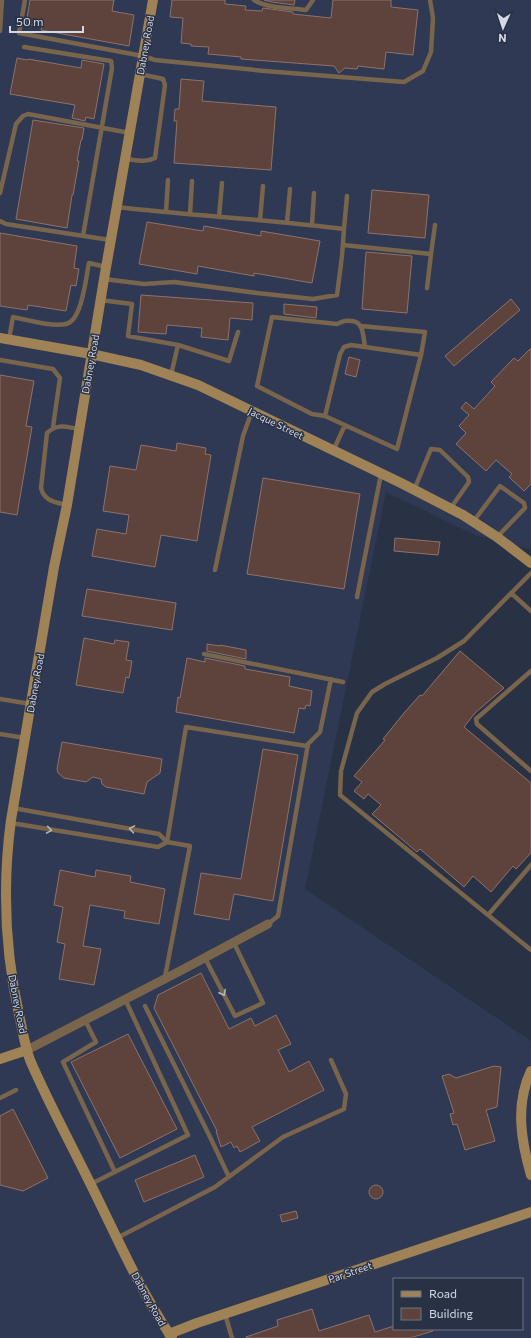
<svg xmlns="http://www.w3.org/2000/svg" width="531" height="1338" font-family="Commissioner,sans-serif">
<rect width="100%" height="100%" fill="#293145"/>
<path fill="#2f3953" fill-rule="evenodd" d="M0 0H531V546L529 549 475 535 386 492 305 889 531 1041V1338H0ZM394 1279H522V1329H394Z"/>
<path fill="#5d433c" stroke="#8e726a" d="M30 0H114L112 11 134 15 129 46 41 30 42 27 26 24Z
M172 0H225V4L246 6 245 10 262 11 263 8 293 12V14L331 18 333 0H391V7L418 10 413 55 386 52 384 69 358 66 357 69 345 68 339 73 334 66 241 59V57L208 54 209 47 191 46V44L181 43 183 18 170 17Z
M264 0H295L294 5 272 2Z
M17 58 27 60 28 59 81 68 82 60 104 64 94 119 86 117 85 121 72 118 75 105 10 94Z
M181 79 204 81 202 101 276 107 271 170 174 163 177 121H174L175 109H179Z
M33 120 84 128 82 140H81L77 161H79L73 195H72L67 228 16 219Z
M372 190 429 195 425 238 368 233Z
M147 222 203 231 204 226 261 236V231L320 241 312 283 254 273V276L198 266 197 274 139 264Z
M0 233 77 246 74 268 79 269 76 286 71 285 66 311 28 305 27 310 0 306Z
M366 252 412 256 407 313 362 309Z
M141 295 253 303 252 320 230 318 228 340 201 337 202 328 167 325 166 334 138 332Z
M511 299 520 310 454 366 445 356Z
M284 304 317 307 316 318 284 314Z
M531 348V484L524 491 509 477 512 474 496 460 486 471 456 444 466 433 459 426 469 415 461 408 466 402 474 409 495 386 491 382 514 358 518 361Z
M349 357 360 360 356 377 345 374Z
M0 375 34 381 26 426 32 427 17 515 0 512Z
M177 443 206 448 205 454 211 455 197 541 161 535 155 567 92 556 97 529 126 534 129 515 103 511 110 466 136 470 141 445 176 451Z
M263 478 360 494 344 589 247 574Z
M395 538 440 542 438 555 394 551Z
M87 589 176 603 172 630 82 616Z
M84 638 114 644 115 640 129 642 126 660 132 661 129 678 126 677 123 693 76 685Z
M207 644 220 646V645L246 650V659L207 651Z
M460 651 504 688 475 713 464 727 531 783V853L516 869 513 866 491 892 473 876 464 887 420 849 417 852 372 814 381 805 368 794 364 799 354 791 362 782 354 776 385 740 383 739 404 713 420 695 422 696Z
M187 658 205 662V658L245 666V669L290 677 289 686 312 691 310 706 306 705 305 709 299 708 294 733 176 712 178 697 180 698Z
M62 742 162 759 160 773 147 782 144 794 106 787 102 784 101 779 93 777 86 782 64 778 58 773 57 769Z
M263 749 298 755 273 901 234 894 229 920 194 914 201 873 241 879Z
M60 870 95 877 96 870 131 876 130 882 165 889 159 924 124 918 125 911 90 905 83 946 101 949 94 985 59 979 65 944 57 942 63 907 54 905Z
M201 973 229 1029 251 1018 255 1026 276 1015 291 1044 278 1050 289 1072 309 1061 324 1090 252 1127 260 1141 240 1152 237 1146 234 1148 231 1142 221 1147 216 1131H217L154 1008 158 995Z
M128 1034 177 1129 120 1158 71 1062Z
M494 1066 501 1067 497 1107 486 1110 495 1141 465 1150 457 1124 453 1125 450 1114 454 1113 442 1076 449 1074 456 1078Z
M13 1109 48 1178 23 1191 0 1185V1116Z
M195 1155 204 1177 144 1202 135 1180Z
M369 1192a7 7 0 1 1 14 0a7 7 0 1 1-14 0Z
M296 1211 298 1218 282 1222 280 1215Z
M312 1309 319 1331 369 1315 375 1332 394 1326V1329H432L433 1331 410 1338H246V1337L278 1326 277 1320Z"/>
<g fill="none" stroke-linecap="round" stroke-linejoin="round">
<path stroke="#78654b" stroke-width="4.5" d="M25 0 19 33 143 56 155 60 265 71 404 82 423 71 431 52 433 18 430 0
M254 0C266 8 291 8 306 10L313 0
M0 31 2 0
M24 47 111 61 112 68 83 236
M125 159C136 160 145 163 155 158L165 85 163 79 140 74
M0 193 16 124 23 116 28 114 130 133
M166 212 168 180
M190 214 192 181
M219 217 222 183
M260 220 263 186
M0 221 6 224 110 240
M287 222 290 189
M312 225 314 193
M344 229 347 196
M343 245 431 254 427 288
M431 254 435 225
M104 279 144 284 174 282 257 293 313 299 337 295 342 256 344 229C269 219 192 216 117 207
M100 300 132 304 128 336 178 345 171 375
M361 326 425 332 421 355
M9 339 13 317C28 320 51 327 66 324 82 321 86 277 89 263L106 267
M178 345 229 361 238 332
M351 345 421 355 397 449 325 416 340 354 344 347Z
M0 360 53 369 60 378 53 427
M325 416 312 414 257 386 272 317 337 324C343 321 346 320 352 321 364 322 363 337 365 347
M333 451 345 425
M414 490 431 449 440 450 468 477 469 482 450 509
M67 505C55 502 44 501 41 488L47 433C58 423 66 427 79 429
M473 522 500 486 524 503 525 508 497 537
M215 570 243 436 252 411
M531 573 464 641 437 658 385 684 372 692 357 713 341 771 340 795 531 950
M511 593 531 611
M357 597 381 474
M204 654 343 682
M531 671 476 719 477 724 531 771
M0 699 31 704
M0 734 25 738
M13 808 159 834 167 842 190 846 165 977
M11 823 158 847 167 842
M167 842 186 727 307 746
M488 915 531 865
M268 924 278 916 308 744 320 732 331 679
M205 958 235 1016 263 1003 234 943
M145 1006 211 1139 229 1177
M85 1020 96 1042 63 1062 115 1172
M0 1098 16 1090
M91 1184 188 1135 125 999
M117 1238 215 1187 283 1137 344 1109 346 1094 331 1060
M225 1314 232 1338"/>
<path stroke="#78654b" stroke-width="9" d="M27 1050 180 971 268 924"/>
<path stroke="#9f8256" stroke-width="10" d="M153 0 104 279 67 505 54 567 11 820C2 887 5 953 20 1019 23 1032 25 1047 30 1060 48 1102 70 1142 90 1183 116 1235 139 1289 172 1338
M0 338 91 354 141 365 198 385 401 483 463 515 497 537 531 563
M0 1059 27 1050
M531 1071C515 1104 521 1141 531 1175
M169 1334 197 1323 531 1212"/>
</g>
<defs><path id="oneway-chevron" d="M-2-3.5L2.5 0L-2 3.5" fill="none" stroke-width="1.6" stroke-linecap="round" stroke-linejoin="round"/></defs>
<g stroke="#b8b6b7">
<use href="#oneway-chevron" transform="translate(132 829) rotate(-170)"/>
<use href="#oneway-chevron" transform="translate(49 830) rotate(9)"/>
<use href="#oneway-chevron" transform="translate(223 993) rotate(63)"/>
</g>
<g text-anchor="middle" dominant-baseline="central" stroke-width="3" stroke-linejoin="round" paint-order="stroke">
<g font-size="10" fill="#d3d8e5" stroke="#293145">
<text transform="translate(145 45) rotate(-80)">Dabney Road</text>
<text transform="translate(90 364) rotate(-80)">Dabney Road</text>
<text transform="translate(276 423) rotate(26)">Jacque Street</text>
<text transform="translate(35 683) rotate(-80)">Dabney Road</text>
<text transform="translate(18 1004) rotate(79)">Dabney Road</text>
<text transform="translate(350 1272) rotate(-19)">Par Street</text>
<text transform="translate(149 1299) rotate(61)">Dabney Road</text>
</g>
</g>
<rect x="393" y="1278" width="130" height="52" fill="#293145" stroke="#6d7485"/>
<rect x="401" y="1291" width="20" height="6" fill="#9f8256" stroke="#6d7485"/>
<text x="429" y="1298" font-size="12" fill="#d3d8e5">Road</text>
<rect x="401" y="1308" width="20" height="12" fill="#5d433c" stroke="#6d7485"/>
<text x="429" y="1318" font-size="12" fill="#d3d8e5">Building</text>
<g transform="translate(503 28) rotate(183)" stroke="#293145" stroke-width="3" paint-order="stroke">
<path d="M0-3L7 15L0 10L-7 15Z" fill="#d3d8e5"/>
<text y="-6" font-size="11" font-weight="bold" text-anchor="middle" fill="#d3d8e5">N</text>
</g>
<path d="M10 26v6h73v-6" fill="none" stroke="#d3d8e5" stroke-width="2"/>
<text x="16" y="26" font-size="12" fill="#d3d8e5" stroke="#293145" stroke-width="3" paint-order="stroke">50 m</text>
</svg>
